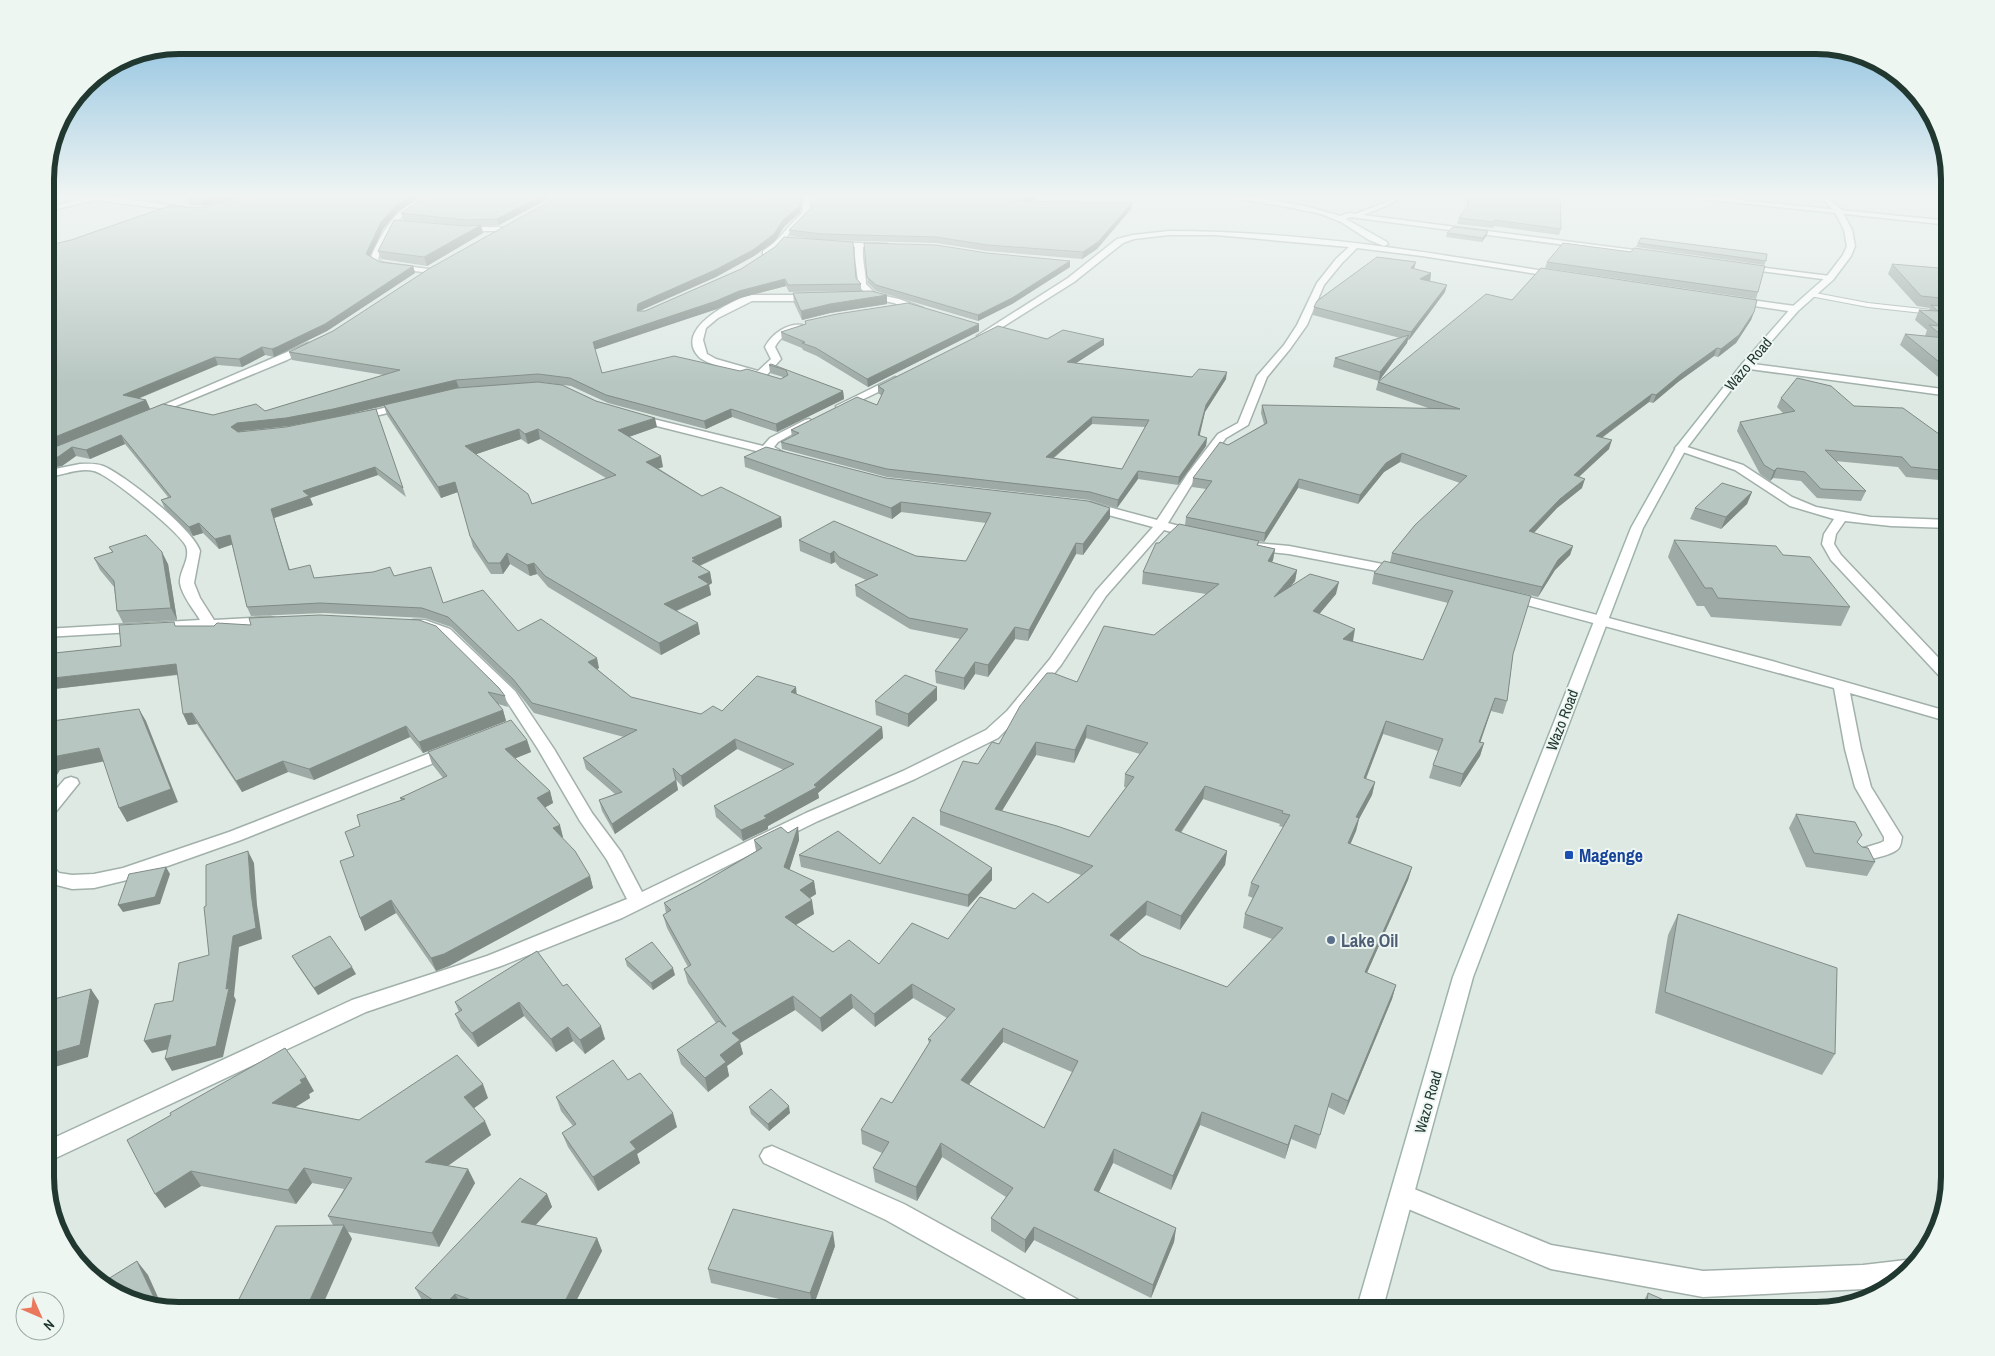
<svg xmlns="http://www.w3.org/2000/svg" width="1995" height="1356" font-family="'Archivo Narrow',sans-serif">
<rect width="100%" height="100%" fill="#dee9e4"/>
<g fill="none" stroke-linecap="round" stroke-linejoin="round">
<g stroke="#a2b0aa" stroke-width="2">
<path id="lane" d="M1810 292 1868 303 1950 312V316L1868 307 1810 296Z"/>
</g>
<g stroke="#a2b0aa" stroke-width="3">
<path id="street" d="M98 195 183 207 187 209 183 211 95 200 45 212V208Z
M428 195H437C430 200 421 203 413 208 395 219 383 240 378 260L384 263 428 269H431V273L382 267 371 263C370 256 374 250 377 244 391 218 400 207 428 195Z
M804 195H810V214C804 220 798 225 792 230 784 239 778 256 763 255V251C779 241 788 226 802 213Z
M1214 195H1234L1278 201 1309 207 1340 216 1349 213 1355 214 1387 202 1394 195H1402L1391 204 1363 215 1650 252 1654 254 1650 256 1350 217 1346 219 1387 242 1388 244 1384 246 1369 240 1341 222 1321 214 1293 208Z
M1663 195H1690L1950 221V225Z
M459 227H500L504 229 500 231H459Z
M1169 231C1300 231 1427 252 1556 273L1560 275 1556 277 1422 256 1357 248 1342 263 1324 285 1307 325 1290 349 1267 377 1248 425 1226 438 1197 476 1168 523 1198 531 1200 534 1198 537 1194 538 1164 530 1106 596 1061 665 1019 717 998 738 915 779 818 821 622 918 501 966 366 1012 45 1163V1142L352 1000 487 956 627 899 607 860 580 821 538 749 504 697 440 635 413 626 411 623 413 620H425L450 629 515 691 554 749 592 813 621 852 642 892 806 813 903 771 986 730 1007 711 1050 659 1096 591 1153 527 1086 509 1084 506 1086 503 1090 502 1157 520 1188 473 1218 434 1238 423 1257 376 1284 345 1297 325 1317 283 1336 259 1349 247 1215 235H1169L1134 239 1123 243 1074 282 985 338 982 339 977 336 1068 278 1117 239 1133 235Z
M829 242 887 244V248H884L863 247C862 261 866 272 866 284L876 294 899 299 923 308V312H917L894 303 865 297V293L858 285C858 272 854 261 855 247L832 246H829Z
M1742 265 1830 276 1834 278 1830 280 1745 269 1741 267Z
M750 295H813L817 298 813 301H752L718 318 706 328 703 340 707 354 716 359 758 371 771 359 765 347C772 334 787 323 802 325V329C791 332 780 336 775 347L781 359 765 377 762 378C749 375 707 365 699 357 673 330 730 301 750 295Z
M1737 298 1795 306 1799 309 1795 312 1734 303V299Z
M308 343 311 344V348L287 360 154 415 150 416 145 413Z
M1745 363 1950 390V396L1742 368V364Z
M895 377 900 380 899 382 845 408H837L836 406Z
M404 403 408 404 409 406 408 408 359 420 354 417 355 415Z
M637 415 763 446 770 438 805 420 809 419 814 422 778 442 774 447 786 454 780 457 633 420 632 418 633 416Z
M1681 445 1743 465 1792 497 1816 507 1871 517 1950 520V528L1891 526 1845 521 1836 534 1834 544 1841 555 1950 670V684L1945 682 1831 560 1822 544 1824 534 1834 519 1790 506 1735 470 1677 450 1675 448 1677 446Z
M80 464C87 464 95 463 103 466 125 475 193 529 200 551L194 583 200 598 214 620 270 617 275 618 277 621 275 624 45 637V629L200 620C194 610 182 596 180 583 179 571 191 559 186 546 179 532 110 475 94 471 80 467 59 476 45 478V471Z
M1255 543 1289 546 1398 567 1405 571 1398 575 1289 554 1250 550 1249 547 1250 544Z
M1510 592 1772 661 1950 712V722L1850 693 1861 749 1871 787 1902 837C1901 841 1901 846 1898 849 1891 856 1862 862 1854 859L1851 855 1854 851 1880 843 1884 841V837L1855 787 1845 749 1834 688 1505 599 1503 596 1505 593Z
M448 746 454 747 456 751 454 755 241 840 131 879 94 888 72 889 45 882V864L51 865 59 873 72 875 94 874 123 868 229 832Z
M71 777 77 779 79 783 54 814 51 824 45 826V802L65 779Z
M772 1146 904 1204 1082 1302 1086 1311H1048L886 1220 764 1163 760 1156 764 1149Z
M1402 1184 1551 1245 1703 1271 1863 1265 1906 1260 1915 1263 1891 1286 1863 1289 1703 1297 1551 1269 1394 1203 1390 1195 1394 1187Z"/>
</g>
<g stroke="#9eb4ab" stroke-width="3">
<path id="secondary" d="M1823 195H1829V199L1841 209 1852 230 1855 246 1851 256 1833 280 1798 311 1748 368 1686 449 1643 528 1473 977 1382 1311H1356L1453 977 1631 528 1677 446 1742 364 1792 307 1827 276 1843 255 1847 246 1844 230 1835 212 1823 199Z"/>
</g>
<use href="#lane" fill="#fff" fill-rule="evenodd"/>
<use href="#street" fill="#fff" fill-rule="evenodd"/>
<use href="#secondary" fill="#fff" fill-rule="evenodd"/>
</g>
<path fill="#9daaa5" fill-rule="evenodd" d="M255 195 203 206 190 205 187 199Z
M555 195 499 225 481 226 483 233 427 266 381 259 378 251 456 225 403 220 401 213Z
M561 195H802L800 212 784 227 775 241 754 256 716 277 640 311H645L821 240 790 236 789 230 1049 195 1031 201 1131 209 1097 249 1082 259 987 251 936 243 824 240 861 284V291L887 295V304L830 313 802 320 794 303 793 293 853 291 789 292 786 286 740 298 717 309 595 349 602 373 740 371 781 379 783 377 770 373 769 365 771 364 843 391 844 399 777 432 732 417 706 429 608 403 571 386 540 382 458 388 596 401 657 427 629 437 663 467 658 468 702 496 781 517 782 527 700 566 710 572 712 583 709 585 711 595 677 611 700 634 661 655 548 587 537 574 530 576 510 564 503 574H491L473 547 458 492 441 498 387 415 384 406 340 416 376 409 406 497 378 475 310 498 313 505 274 518 290 570 315 578 394 576 443 603 518 631 599 668 597 669 631 697 701 714 722 711 797 695 882 727 883 738 818 793 819 798 768 826V829L743 841 716 817 714 806 784 770 737 749 683 787 676 780 678 790 615 834 602 811 599 800 615 794 586 769 583 758 624 737 534 713 516 690 451 627 425 618 324 613 251 616 247 607 232 544 219 549 203 533 193 536 165 509 161 500 168 497 125 444 90 459 76 456 62 466 71 240 201 208 416 199 397 212 383 229 370 256 380 262 413 266 415 273 327 331 274 357 265 355 242 367 218 365 138 399 146 400 150 409 96 431 213 415 265 411 384 375 292 360 289 352 333 331ZM329 418 286 427 239 432 241 431 289 426ZM521 439 528 444 540 439 606 478 532 504 476 454Z
M1466 195H1560L1561 229 1559 235 1494 226 1493 228 1457 224 1459 218 1467 208Z
M1447 233 1487 235 1482 242 1446 237Z
M864 243 1070 261V267L1012 304 978 321 876 291 868 283Z
M1638 243 1766 261 1764 265 1636 247Z
M1631 252 1758 292 1756 299 1545 268 1547 262Z
M1892 264 1950 269V387L1900 345 1905 334 1925 336 1927 330 1915 320 1919 310 1929 311 1930 308 1917 306 1888 274Z
M1414 269 1431 273 1430 281 1445 292 1409 340H1408L1407 343 1379 381 1333 367 1335 358 1400 338 1313 315 1314 307Z
M1512 300 1754 312 1751 320 1736 343 1718 357 1714 356 1678 382 1653 403 1649 402 1602 438 1609 449 1579 477 1582 488 1557 508 1534 533 1573 546 1570 555 1555 570 1538 597 1516 592 1513 654 1507 701 1503 714 1491 711 1480 742 1484 743 1480 756 1460 787 1429 778 1433 765 1438 751 1383 734 1366 779 1375 782 1372 795 1359 819 1356 831 1350 844 1412 867 1408 880 1367 973 1396 985 1392 999 1344 1115 1328 1107 1316 1149 1291 1139 1285 1159 1200 1125 1171 1190 1113 1163 1099 1192 1176 1228 1174 1242 1151 1298 1034 1240 1025 1253 991 1231V1218L1006 1197 942 1157 917 1201 875 1182 873 1168 882 1153 862 1144 861 1130 892 1103 929 1043 928 1039 947 1018 913 998 875 1027 853 1008 822 1032 795 1010 740 1043 743 1054 727 1066 729 1076 708 1092 681 1064 677 1050 716 1023 688 983 684 969 688 967 667 928 663 915 666 913 664 903 697 886 756 851 754 840 788 833 798 827 799 840 789 870 814 881 816 894 810 898 814 914 796 925 833 952 879 964 948 939 1015 909 1048 903 1081 875 940 825V811L978 764 999 744 1077 682 1154 635 1206 594 1142 584 1143 572 1159 543 1185 525 1186 517 1206 489 1192 487 1193 478 1228 445 1264 424 1261 413 1262 405 1431 409 1376 390 1378 382ZM1400 462 1460 483 1392 553 1390 562 1374 573 1372 584 1448 603 1423 660 1352 641H1353L1319 614 1336 594 1291 586 1295 581 1297 570 1272 562 1273 560 1275 549 1258 545 1259 541 1251 540 1264 542 1298 488 1358 504 1384 472ZM1086 738 1140 754 1125 774 1124 787H1126L1089 837 1002 811 1036 755 1074 763ZM1203 799 1280 824 1279 826 1283 827 1251 883 1248 896 1253 898 1245 914 1243 928 1272 939 1227 987 1141 955 1118 941 1146 915 1180 930 1225 865 1227 851 1181 833ZM1003 1042 1072 1072 1044 1128 969 1084Z
M805 321 979 331 868 387 817 356 803 350 802 348 782 340 781 332 805 324Z
M1047 339H1104V345L1076 363 1192 377 1226 379 1205 412 1199 436 1207 438 1206 446 1178 485 1138 479 1117 508 1089 500 887 477 782 449 781 442 792 437 791 430 877 405 882 396 878 393V386ZM1092 424 1145 427 1122 469 1054 458Z
M1781 398 1854 406 1950 442V481L1906 477 1898 467 1835 461 1866 491 1861 501 1817 498 1801 481 1773 478 1770 481 1760 474 1737 431 1740 422 1784 414 1777 407Z
M744 457 886 478 1110 518 1083 555 1076 554 1028 641 1015 639 988 677 975 674 964 690 936 683 935 671 960 639 910 629 856 596 855 585 866 580 840 568 835 562 831 564 800 551 799 540 916 556 966 561 986 523 901 512 892 519 745 467Z
M1752 492 1747 504 1721 529 1690 519 1695 508Z
M1674 540 1783 555 1850 607 1841 626 1711 617 1704 606H1697L1668 557Z
M109 547 168 564 177 620 123 623 117 611 114 587 100 570 94 558 112 552Z
M176 626H214L505 696 508 707 498 704 503 710 506 721 423 753 410 737 314 780 288 772 242 792 197 724 188 725 178 675 45 690V654L121 646Z
M937 700 908 727 876 715 875 701Z
M527 740 531 752 515 758 550 791 553 803 545 807 563 837 562 838 590 876 593 888 449 966 436 971 396 913 365 931 360 918 354 856 360 826 401 800 400 798 443 778 432 764 428 752Z
M1796 814 1858 843 1875 862 1867 876 1806 867 1789 828Z
M799 855 880 864 992 880 968 907 801 867Z
M1678 914 1835 1054 1822 1075 1655 1013 1668 935Z
M292 956 356 974 318 995 296 963Z
M625 959 675 975 653 990 627 966Z
M563 986 605 1039 585 1054 573 1041 556 1052 524 1016 478 1047 461 1028 455 1014 459 1012 455 1002Z
M628 1080 677 1127 637 1154 640 1163 598 1191 568 1147 562 1133 573 1126 561 1111 556 1097Z
M314 1091 309 1094 310 1098 295 1107 359 1120 488 1098 474 1108 491 1135 448 1166 468 1169 475 1183 439 1247 348 1232 352 1239 333 1225 328 1216 344 1189 312 1183 296 1204 201 1186 165 1208 127 1140Z
M749 1107 790 1113 769 1131 751 1114Z
M547 1194 552 1207 536 1225 597 1238 602 1251 571 1310 579 1311H474L462 1306 457 1311H437L422 1300 415 1288Z
M835 1246 813 1307 711 1283 708 1269Z
M1648 1293 1689 1311H1638Z"/>
<path fill="#808b86" d="M224 195H255L203 206 201 200Z
M411 195H424L416 199 397 212 383 229 368 260 366 254 381 222 396 206Z
M543 195H555L499 225 497 219Z
M801 195H802L800 212 784 227 775 241 754 256 716 277 639 311H637L638 304Z
M1030 195H1049L1013 207V201Z
M1132 203 1131 209 1097 249 1082 259 1083 252Z
M481 225 483 233 427 266 424 257Z
M1488 231 1487 235 1482 242 1483 238Z
M1070 261V267L1012 304 978 321V315Z
M1416 262 1414 269 1411 268Z
M413 266 415 273 327 331 274 357 272 349Z
M1431 273 1430 281 1420 279Z
M785 279 786 286 740 298 717 309 594 350 593 342 739 291Z
M1447 285 1445 292 1409 340 1411 332Z
M887 295V304L830 313 802 320 801 311 830 304Z
M1754 312 1751 320 1736 343 1718 357 1721 349Z
M979 324V331L868 387 867 379Z
M1409 335 1407 343 1379 381 1380 372Z
M1104 339V345L1067 369V362Z
M262 347 265 355 242 367 239 359Z
M1717 348 1714 356 1678 382 1653 403 1656 395 1681 374Z
M215 357 218 365 127 403 123 395Z
M1227 372 1226 379 1205 412 1198 443V435L1206 405Z
M456 380 459 388 336 417 289 426 241 431 234 435 231 427 237 423Z
M843 391 844 399 777 432 776 424Z
M1652 394 1649 402 1593 444 1596 436Z
M146 400 150 409 45 452V441Z
M731 409 732 417 706 429 704 421Z
M1092 417V424L1046 464V457Z
M655 418 657 427 620 440 618 430Z
M519 429 521 439 468 457 465 446Z
M538 429 540 439 528 444 525 434Z
M121 435 125 444 90 459 86 450Z
M1207 438 1206 446 1178 485 1179 477Z
M1612 440 1609 449 1571 484 1574 475Z
M72 447 76 456 62 466 45 469V459Z
M1402 453 1400 462 1384 472 1358 504 1360 495 1386 463Z
M661 456 663 467 648 472 646 462Z
M375 467 378 475 310 498 313 505 274 518 292 580 289 570 271 509 303 491Z
M1777 468 1773 478 1770 481 1774 471Z
M1138 471V479L1117 508 1118 500Z
M1299 479 1298 488 1264 542 1265 533Z
M1585 479 1582 488 1557 508 1527 540 1529 531 1560 499Z
M455 482 458 492 441 498 438 487Z
M1752 492 1747 504 1721 529 1726 517Z
M901 502V512L892 519 891 508Z
M1110 508V518L1083 555V544Z
M781 517 782 527 696 567 697 571 692 558Z
M199 523 203 533 193 536 189 527Z
M230 535 234 544 219 549 215 539Z
M1076 543V554L1028 641 1029 630Z
M1573 546 1570 555 1555 570 1538 597 1542 587 1558 560Z
M1275 549 1273 560 1266 573 1268 561Z
M834 551 835 562 831 564 830 554Z
M162 552 168 564 177 620 171 608Z
M507 553 510 564 503 574 500 563Z
M534 563 537 574 530 576 527 565Z
M1297 570 1295 581 1272 609 1274 597Z
M710 572 712 583 709 585 711 595 666 615 664 604 698 577Z
M1339 582 1336 594 1311 624 1313 611Z
M698 623 700 634 661 655 659 643Z
M1015 627V639L988 677V665Z
M1355 629 1353 641 1340 651 1343 639Z
M597 658 599 668 591 673 588 662Z
M975 662V674L964 690V678Z
M176 664 181 674 45 690V679Z
M796 687 797 697 791 692Z
M937 687V700L908 727V714Z
M1495 698 1491 711 1476 755 1479 742Z
M139 709 146 721 178 802 127 822 119 808Z
M503 710 506 721 423 753 419 742Z
M192 713 197 724 188 725 183 714Z
M1386 721 1383 734 1361 791 1364 778Z
M1087 725 1086 738 1074 763 1075 750Z
M406 726 410 737 314 780 309 769Z
M882 727 883 738 818 793 819 798 768 826V829L743 841 741 830 814 785Z
M735 739 737 749 683 787 681 776Z
M527 740 531 752 509 761 505 749Z
M1036 742V755L995 822V809Z
M1484 743 1480 756 1460 787 1463 774Z
M99 748 106 761 60 770 57 775 45 777V762L52 757Z
M283 761 288 772 242 792 236 781Z
M676 780 678 790 615 834 612 824Z
M1375 782 1372 795 1359 819 1356 831 1345 857 1356 817Z
M1205 786 1203 799 1173 843 1175 830Z
M550 791 553 803 541 810 537 798Z
M560 825 563 837 557 841 553 828Z
M798 827 799 840 786 881 784 867Z
M248 851 254 863 257 905 262 939 239 947 234 996 236 1000 223 1057 172 1071 165 1059 226 989 233 936 251 893Z
M1227 851 1225 865 1180 930 1181 916Z
M166 867 170 874 160 904 123 912 118 905Z
M1412 867 1408 880 1361 986 1365 972Z
M992 868V880L968 907V895Z
M590 876 593 888 449 966 436 971 431 958Z
M814 881 816 894 802 903 800 890Z
M391 900 396 913 365 931 360 918Z
M812 900 814 914 787 930 785 917Z
M1147 901 1146 915 1109 949 1110 935Z
M47 960 56 972V1014L47 1001Z
M352 967 356 974 318 995 314 988Z
M673 968 675 975 653 990 651 983Z
M912 984 913 998 875 1027 874 1014Z
M1396 985 1392 999 1344 1115 1348 1101Z
M91 989 99 1001 88 1057 45 1070V1055Z
M851 994 853 1008 822 1032 820 1018Z
M793 996 795 1010 740 1043 743 1054 727 1066 729 1076 708 1092 705 1078 720 1055 732 1033Z
M519 1002 524 1016 478 1047 472 1033Z
M601 1026 605 1039 585 1054 580 1040Z
M568 1027 573 1041 556 1052 551 1039Z
M1003 1028V1042L962 1093 961 1080Z
M171 1035 178 1047 152 1053 144 1041Z
M306 1077 314 1091 309 1094 310 1098 280 1117 272 1103 300 1080Z
M483 1084 488 1098 470 1111 464 1097Z
M789 1106 790 1113 769 1131 768 1124Z
M1202 1112 1200 1125 1171 1190 1173 1176Z
M673 1113 677 1127 637 1154 640 1163 598 1191 593 1177 630 1142Z
M485 1121 491 1135 432 1177 425 1162Z
M1295 1125 1291 1139 1285 1159 1288 1145Z
M941 1143 942 1157 917 1201 916 1187Z
M1114 1149 1113 1163 1093 1204 1094 1190Z
M304 1168 312 1183 296 1204 288 1190Z
M468 1169 475 1183 439 1247 432 1233Z
M191 1171 201 1186 165 1208 155 1194Z
M547 1194 552 1207 527 1234 521 1222Z
M344 1225 352 1239 320 1311H305Z
M1034 1227V1240L1025 1253V1240Z
M1176 1228 1174 1242 1151 1298 1153 1285Z
M59 1232 65 1246 63 1244Z
M833 1232 835 1246 813 1307 810 1293Z
M597 1238 602 1251 571 1311 561 1309Z
M137 1261 148 1275 162 1306 157 1304Z
M455 1294 462 1306 457 1311H445L443 1307Z"/>
<path fill="#b7c6c0" stroke="#808b86" fill-rule="evenodd" d="M198 195H224L201 200 187 199Z
M256 195H411L396 206 381 222 366 254 380 262 413 266 325 324 277 347 272 349 262 347 239 359 215 357 123 395 146 400 45 441V246L71 240 169 206 201 208Z
M428 195H543L497 219 465 220 401 213Z
M561 195H801L800 206 783 220 774 234 753 250 715 270 638 304 637 311H645L741 269 775 247 784 237 853 242 856 278 861 284 788 285 785 279 739 291 716 301 593 342 602 373 674 356 740 371 747 369 781 379 788 375 786 370 769 365 771 364 843 391 776 424 731 409 704 421 606 395 570 378 538 374 456 380 333 409 286 418 237 423 231 427 238 432 286 427 376 409 403 488 375 467 303 491 309 496 271 509 289 570 310 565 314 578 373 572 390 567 394 576 431 567 443 603 483 590 518 631 541 619 597 658 588 662 631 697 701 714 713 706 722 711 757 676 796 687 791 692 882 727 814 785 817 787 764 816 767 818 741 830 714 806 794 764 735 739 681 776 673 768 676 780 612 824 599 800 622 792 583 758 637 730 532 703 513 679 448 617 422 608 320 603 247 607 230 535 215 539 199 523 189 527 161 500 171 497 121 435 86 450 72 447 58 457 45 459V451L163 404 213 415 256 404 265 411 400 370 289 352 333 331 430 268Z
M811 195H1030L1013 201 1132 203 1098 242 1083 252 987 245 936 237 822 234 789 230 811 208Z
M1468 195H1560L1561 229 1495 220 1494 222 1459 218 1468 206Z
M394 220 465 226 481 225 424 257 378 251Z
M1453 227 1488 231 1483 238 1447 233Z
M1641 238 1767 254 1766 261 1638 243Z
M864 243 936 245 987 253 1070 261 1012 298 978 315 876 285 867 277Z
M1563 243 1631 252 1634 248 1765 266 1758 292 1547 262Z
M1377 257 1416 262 1411 268 1431 273 1420 279 1447 285 1411 332 1314 307 1317 301Z
M1892 264 1950 269V299L1921 296Z
M1541 268 1757 300 1754 312 1739 335 1721 349 1717 348 1681 374 1656 395 1652 394 1596 436 1612 440 1574 475 1585 479 1560 499 1529 531 1573 546 1558 560 1542 587 1392 553 1415 525 1467 476 1402 453 1386 463 1360 495 1299 479 1265 533 1186 517 1212 481 1193 478 1220 442 1228 445 1267 423 1262 405 1460 409 1378 382 1486 294 1512 300Z
M871 291 887 295 830 304 801 311 793 293Z
M908 303 979 324 867 379 816 348 802 343 805 342 781 332 806 324 805 321 837 314Z
M1931 305 1950 307V371L1905 334 1945 338 1929 325 1940 326 1919 310 1938 311Z
M998 326 1047 339 1063 330 1104 339 1067 362 1192 377 1199 369 1227 372 1206 405 1198 435 1207 438 1179 477 1138 471 1118 500 1090 492 887 469 781 442 799 433 791 430 857 397 877 405 884 390 878 386ZM1092 417 1149 420 1122 469 1046 457Z
M1409 335 1380 372 1335 358Z
M1797 378 1831 386 1854 406 1903 408 1950 442V471L1911 467 1902 457 1825 450 1866 491 1821 489 1805 472 1777 468 1774 471 1764 465 1740 422 1795 411 1781 398Z
M538 382 562 385 596 401 655 418 618 430 661 456 646 462 702 496 721 487 781 517 692 558 695 560 692 561 710 572 698 577 709 584 664 604 698 623 659 643 545 576 534 563 527 565 507 553 500 563H488L470 536 455 482 438 487 384 405 457 388ZM519 429 525 434 538 429 616 475 532 504 528 494 465 446Z
M766 447 886 478 1088 501 1110 508 1083 544 1076 543 1029 630 1015 627 988 665 975 662 964 678 935 671 968 629 909 618 855 585 878 575 839 557 834 551 830 554 799 540 834 521 916 556 966 561 991 513 901 502 891 508 744 457Z
M1722 483 1752 492 1726 517 1695 508Z
M1179 524 1259 541 1257 545 1275 549 1268 561 1297 570 1274 597 1310 574 1339 582 1313 611 1355 629 1343 639 1423 660 1453 591 1374 573 1384 561 1531 596 1513 654 1507 701 1495 698 1479 742 1484 743 1463 774 1433 765 1443 739 1386 721 1364 778 1375 782 1356 817 1359 818 1348 843 1412 867 1365 972 1396 985 1348 1101 1332 1093 1320 1135 1295 1125 1288 1145 1202 1112 1173 1176 1114 1149 1094 1190 1176 1228 1153 1285 1034 1227 1025 1240 991 1218 1013 1188 941 1143 916 1187 873 1168 889 1142 861 1130 881 1098 892 1103 931 1040 928 1039 955 1009 912 984 874 1014 851 994 820 1018 793 996 732 1033 740 1040 720 1055 726 1062 705 1078 677 1050 719 1021 726 1027 684 969 691 965 663 915 671 910 664 903 697 886 762 848 754 840 781 827 788 833 798 827 784 867 814 881 800 890 812 900 785 917 833 952 849 940 879 964 912 923 948 939 980 897 1015 909 1033 893 1048 903 1093 866 940 811 963 761 978 764 992 742 999 744 1020 706 1047 673H1053L1077 682 1104 626 1154 635 1219 584 1143 572 1156 543H1159ZM1087 725 1148 743 1125 774 1134 777 1089 837 1057 826 995 809 1036 742 1075 750ZM1205 786 1283 811 1282 813 1290 815 1251 883 1259 886 1245 914 1283 928 1227 987 1141 955 1110 935 1147 901 1181 916 1227 851 1175 830ZM1003 1028 1078 1061 1044 1128 961 1080Z
M146 535 162 552 171 608 117 611 114 581 94 558 113 552 109 547Z
M1674 540 1776 546 1783 555 1810 557 1850 607 1718 598 1712 588H1705Z
M320 615 419 620 436 626 499 688 505 696 488 692 503 710 419 742 406 726 309 769 283 761 236 781 192 713 183 714 176 664 45 679V654L121 646 119 625 174 622 175 626H214L217 623 251 625 249 618Z
M905 675 937 687 908 714 875 701Z
M139 709 171 789 119 808 99 748 52 757 50 762H45V722Z
M511 720 527 740 505 749 550 791 537 798 560 825 553 828 575 851 590 876 444 954 431 958 391 900 360 918 340 861 354 856 345 832 360 826 357 815 405 799 400 798 447 776 428 752Z
M1796 814 1855 822 1862 835 1857 842 1862 847 1868 848 1875 862 1814 853Z
M913 817 992 868 968 895 799 855 838 831 880 864Z
M248 851 251 893 256 928 233 936 226 989 229 988 216 1046 165 1059 171 1035 144 1041 155 1004 173 1001 179 963 209 955 204 907 206 906V865Z
M166 867 155 897 118 905 129 874Z
M1678 914 1837 968 1835 1054 1665 992Z
M330 936 352 967 314 988 292 956Z
M652 942 673 968 651 983 625 959Z
M537 951 563 986 567 984 601 1026 580 1040 568 1027 551 1039 519 1002 472 1033 455 1014 462 1010 455 1002Z
M47 960V1001L91 989 80 1045 45 1055V961Z
M285 1048 306 1077 300 1080 302 1083 272 1103 359 1120 457 1055 483 1084 464 1097 485 1121 425 1162 468 1169 432 1233 328 1216 352 1178 304 1168 288 1190 191 1171 155 1194 127 1140 171 1115 170 1113Z
M613 1060 628 1080 640 1073 673 1113 630 1142 636 1149 593 1177 562 1133 576 1124 556 1097Z
M771 1089 789 1106 768 1124 749 1107Z
M520 1178 547 1194 521 1222 597 1238 561 1309 579 1311H500L455 1294 443 1307 415 1288Z
M733 1209 833 1232 810 1293 708 1269Z
M344 1225 305 1311H233L276 1226Z
M137 1261 157 1304 104 1288 100 1284Z
M1648 1293 1689 1311H1646Z"/>
<linearGradient id="sky" x2="0" y2="1"><stop stop-color="#82bbdd"/><stop offset="0.51" stop-color="#f0f5f3"/><stop offset="1" stop-color="#f0f5f3" stop-opacity="0"/></linearGradient>
<rect width="1995" height="385" fill="url(#sky)"/>
<rect fill="#1a4fb4" stroke="#eef6f2" stroke-width="2" x="1564" y="850" width="10" height="10" rx="2.5"/>
<circle fill="#5c6f8a" stroke="#eef6f2" stroke-width="2" cx="1331" cy="940" r="5"/>
<g text-anchor="middle" dominant-baseline="central" stroke-width="4" stroke-linejoin="round" paint-order="stroke">
<g font-size="15" fill="#213830" stroke="#eef6f2">
<text transform="translate(1748 364) rotate(-50)">Wazo Road</text>
<text transform="translate(1562 720) rotate(-69)">Wazo Road</text>
<text transform="translate(1428 1102) rotate(-74)">Wazo Road</text>
</g>
<g font-size="18" font-weight="bold" fill="#164399" stroke="#eef6f2" text-anchor="start">
<text x="1579" y="855">Magenge</text>
</g>
<g font-size="18" font-weight="bold" fill="#4e5e75" stroke="#eef6f2" text-anchor="start">
<text x="1341" y="940">Lake Oil</text>
</g>
</g>
<path d="M0 0H1995V1356H0ZM179 54H1816A125 125 0 0 1 1941 179V1177A125 125 0 0 1 1816 1302H179A125 125 0 0 1 54 1177V179A125 125 0 0 1 179 54Z" fill="#eef6f2" fill-rule="evenodd"/>
<path fill="none" stroke="#213830" stroke-width="6" d="M179 54H1816A125 125 0 0 1 1941 179V1177A125 125 0 0 1 1816 1302H179A125 125 0 0 1 54 1177V179A125 125 0 0 1 179 54Z"/>
<g transform="translate(40 1316) rotate(135)"><circle r="24" fill="#eef6f2" stroke="#9caaa4"/>
<path d="M0-4L9 19L0 12L-9 19Z" fill="#e9785c"/>
<text y="-8" font-size="14" font-weight="bold" text-anchor="middle" fill="#213830">N</text>
</g>
</svg>
